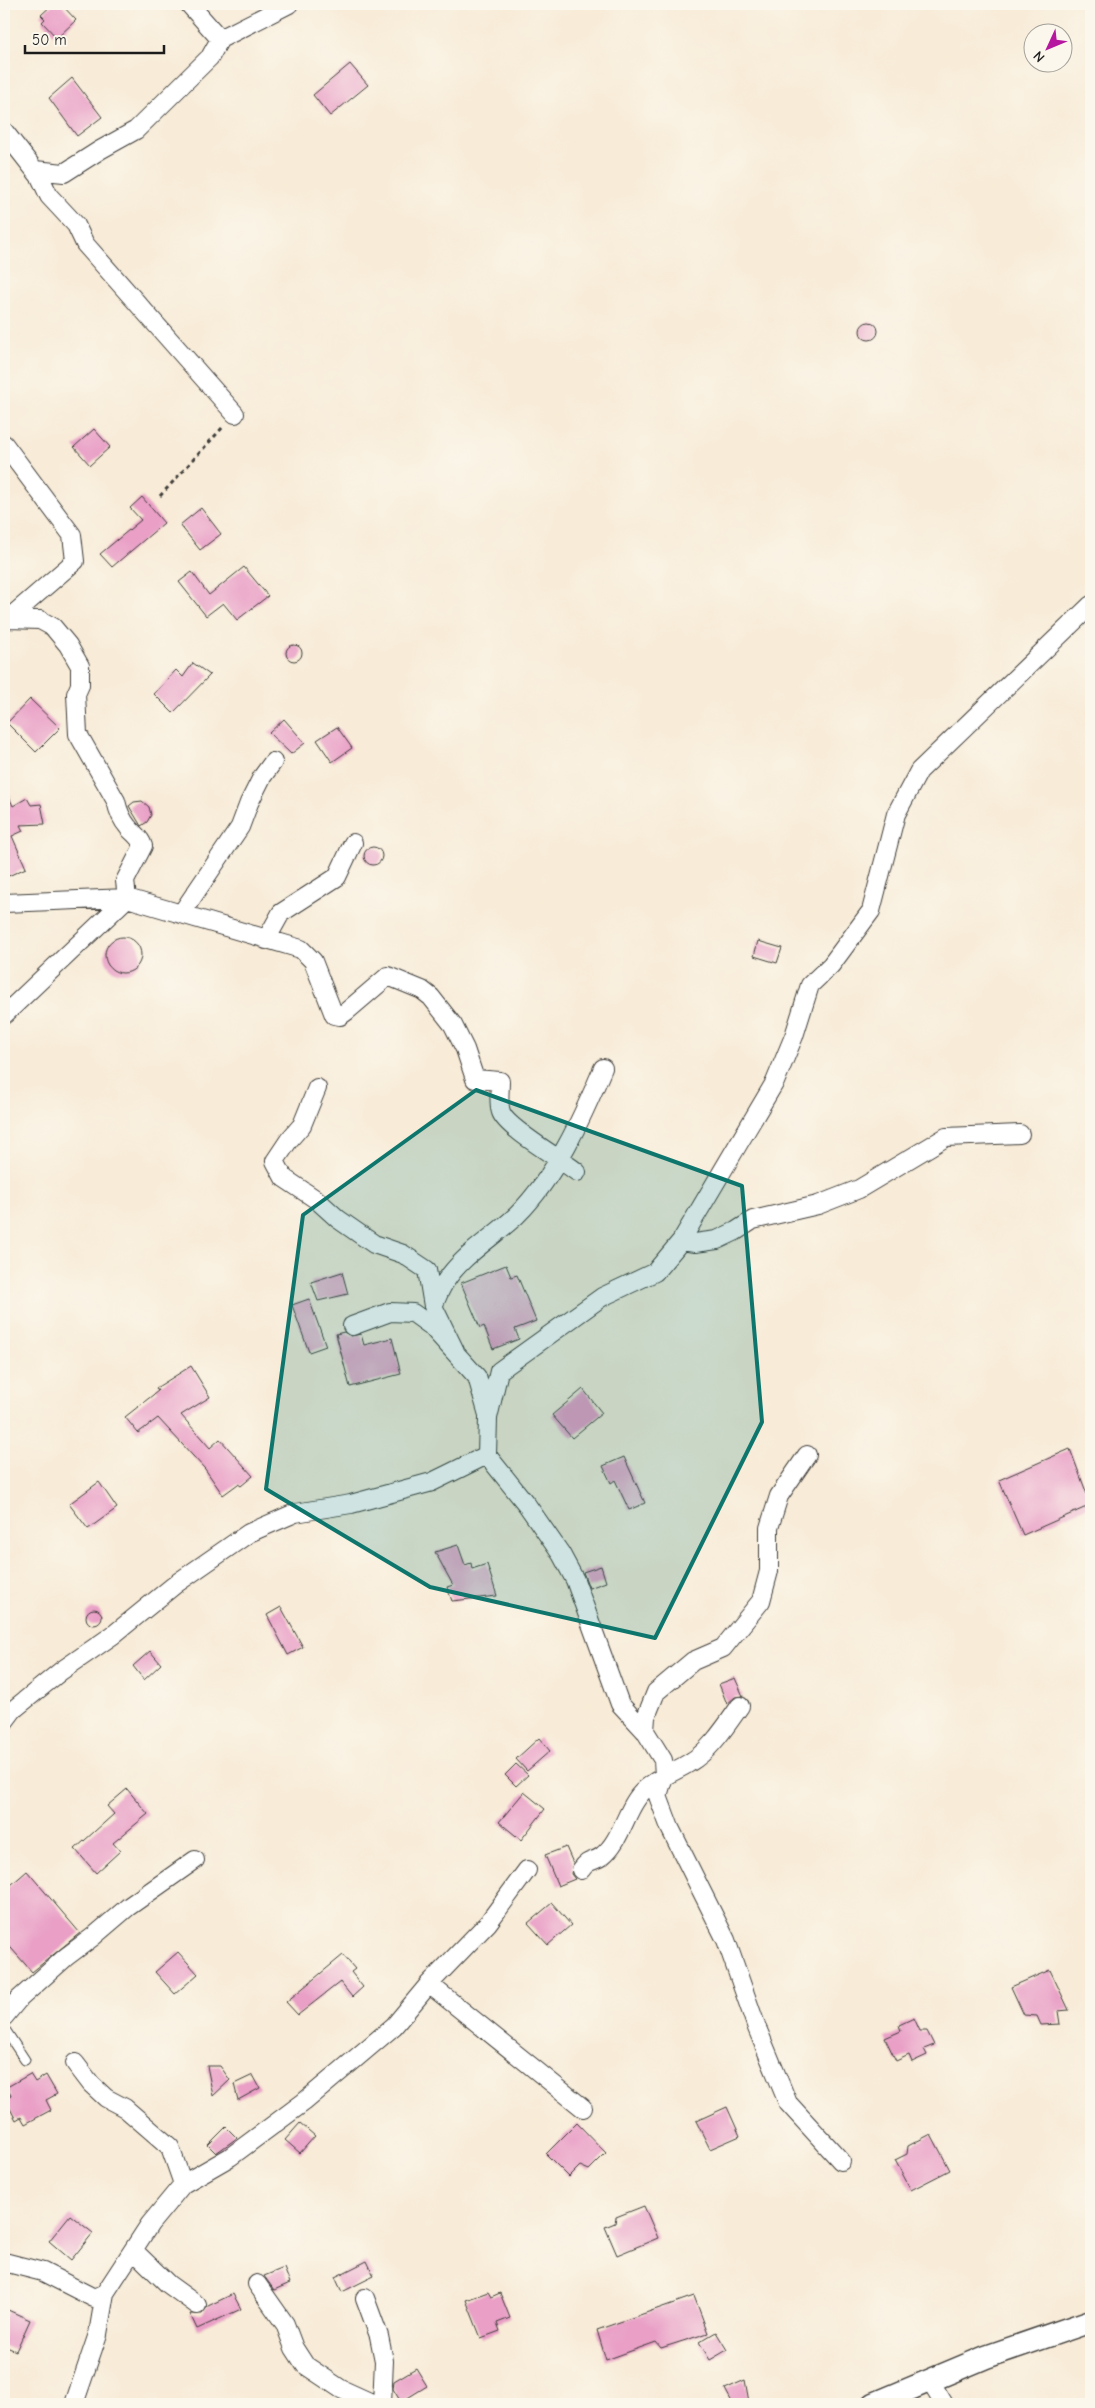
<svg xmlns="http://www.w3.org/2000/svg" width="1095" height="2408" font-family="'Comic Neue',sans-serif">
<rect width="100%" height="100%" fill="#fbf7ec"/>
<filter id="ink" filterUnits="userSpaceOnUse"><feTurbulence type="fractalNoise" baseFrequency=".02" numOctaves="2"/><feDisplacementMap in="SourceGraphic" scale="10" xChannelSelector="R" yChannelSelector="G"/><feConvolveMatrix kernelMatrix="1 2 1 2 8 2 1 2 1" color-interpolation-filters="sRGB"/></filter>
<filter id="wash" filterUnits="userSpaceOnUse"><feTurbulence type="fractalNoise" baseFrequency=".0096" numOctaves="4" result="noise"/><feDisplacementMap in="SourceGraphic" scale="20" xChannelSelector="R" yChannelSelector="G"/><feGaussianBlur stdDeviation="1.12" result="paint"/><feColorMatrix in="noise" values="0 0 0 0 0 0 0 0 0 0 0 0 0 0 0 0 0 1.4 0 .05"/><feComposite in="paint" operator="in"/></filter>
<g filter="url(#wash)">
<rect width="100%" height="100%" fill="#f8ebd7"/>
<g id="blocks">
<path fill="#e99fc6" d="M53 4H61L76 20 57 38 42 22 45 19 41 15Z
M350 64 368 85 330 116 313 95Z
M72 78 102 117 77 136 49 98Z
M860 331a9 9 0 1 1 18 0a9 9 0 1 1-18 0Z
M94 429 110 447 90 465 74 447Z
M142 497 164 523 112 567 100 554 141 520 130 508Z
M201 508 221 534 200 550 180 525Z
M244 567 268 596 237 620 223 603 206 616 179 582 192 572 209 595Z
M286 653a8 8 0 1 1 16 0a8 8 0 1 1-16 0Z
M193 663 210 675 173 713 154 694 176 670 183 677Z
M30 699 60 728 36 752 7 723Z
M284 719 305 743 291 754 269 733Z
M337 727 352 748 332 762 317 740Z
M4 785 13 806 27 798 31 805 41 804 45 824 20 825 23 831 12 836 26 868 4 878Z
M142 801 149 807 151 815 147 822 141 826 129 806 134 802Z
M364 856a9 9 0 1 1 18 0a9 9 0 1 1-18 0Z
M105 955a18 18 0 1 1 36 0a18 18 0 1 1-36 0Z
M758 941 782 948 777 963 754 956Z
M506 1265 511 1277 517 1275 536 1321 515 1329 519 1339 493 1349 484 1326 480 1328 461 1283Z
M342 1272 348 1294 318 1301 311 1282Z
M309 1299 326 1346 309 1352 292 1305Z
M344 1332 351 1336 361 1334 364 1345 392 1338 401 1374 350 1387 336 1334Z
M191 1366 210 1397 181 1415 210 1448 220 1439 253 1476 241 1486 238 1484 223 1495 205 1469 158 1418 138 1433 125 1417 158 1391 156 1388Z
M583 1389 602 1413 572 1438 552 1415Z
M1070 1449 1091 1505 1023 1535 999 1480Z
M624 1457 645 1503 629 1510 615 1480 611 1483 603 1466Z
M99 1482 117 1508 88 1529 69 1504Z
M458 1545 465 1565 471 1563 472 1569 487 1564 497 1596 452 1601 447 1587 453 1585 435 1552Z
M601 1566 606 1582 589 1588 583 1572Z
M281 1607 303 1647 288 1655 267 1615Z
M86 1617a8 8 0 1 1 16 0a8 8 0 1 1-16 0Z
M150 1651 161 1664 144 1680 133 1666Z
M735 1678 743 1696 735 1697 727 1704 719 1684Z
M539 1738 550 1751 527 1771 516 1759Z
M516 1764 528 1775 516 1786 505 1775Z
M127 1789 148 1814 113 1843 120 1851 96 1873 75 1849 114 1814 107 1806Z
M524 1792 545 1809 521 1840 499 1822Z
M566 1847 573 1863 571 1874 575 1879 558 1886 545 1855Z
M27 1871 80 1933 32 1972 4 1940V1891Z
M552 1903 571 1925 548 1945 528 1923Z
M178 1952 198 1974 175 1994 155 1972Z
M343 1955 355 1969 351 1972 363 1987 352 1997 340 1982 298 2015 286 2002Z
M1050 1970 1069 2010 1058 2011 1060 2024 1041 2025 1037 2016 1024 2015 1011 1987Z
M914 2018 920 2031H927L934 2045 924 2049 927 2055 912 2062 909 2055 896 2061 885 2038 901 2031 899 2025Z
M207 2066H220L230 2080 213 2096Z
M30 2074 35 2082 46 2075 57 2094 46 2100 51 2110 25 2124 21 2117 16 2120 5 2099 11 2096 7 2087Z
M253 2075 260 2088 238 2100 234 2084Z
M727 2107 740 2136 710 2149 696 2121Z
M300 2123 315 2136 300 2153 285 2140Z
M577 2123 606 2153 589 2170 580 2166 569 2177 546 2154Z
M226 2127 237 2138 216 2153 208 2145Z
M931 2134 950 2170 911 2190 895 2160 907 2154 908 2146Z
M644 2206 658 2238 617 2255 605 2227 615 2223 616 2217Z
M70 2215 93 2233 71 2260 49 2241Z
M367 2261 374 2276 342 2292 335 2277Z
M284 2268 290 2283 274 2290 264 2276Z
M488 2292 491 2297 500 2293 510 2318 497 2323 500 2331 481 2338 466 2300Z
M233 2294 241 2309 197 2329 190 2314H202L208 2306Z
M694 2296 708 2333 661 2348 656 2342 606 2360 597 2330Z
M8 2310 30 2320 16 2351 4 2346V2320Z
M716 2332 727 2350 710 2360 699 2342Z
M416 2368 427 2386 401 2402 393 2389 394 2381Z
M745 2380 749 2402 733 2404 725 2389Z"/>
</g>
</g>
<g filter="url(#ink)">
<use href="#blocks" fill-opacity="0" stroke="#3d3b38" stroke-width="1"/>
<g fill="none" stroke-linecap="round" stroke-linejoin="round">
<g stroke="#3d3b38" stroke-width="11">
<path id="service" d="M4 2028 25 2060"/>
</g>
<g stroke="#3d3b38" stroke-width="20">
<path id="minor" d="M189 4 220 39
M4 131 40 177 49 196 76 225 85 244 235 414
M35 170 64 173 100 150 136 130 210 57 220 39 289 4
M4 444 72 535 75 561 8 619 4 620
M4 903 127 898 301 949 313 961 334 1015 340 1016 347 1011 388 976 422 990 431 997 453 1025 465 1049 475 1079 500 1081C500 1091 498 1103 501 1112 506 1128 561 1159 577 1172
M181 914 240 827 249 803 262 777 273 762
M266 940 281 913 337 877 353 843
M4 1015 127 898 125 881 143 846C140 836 134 835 128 827 122 820 118 810 116 801L78 734 76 694 80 685V666L68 645 53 627 40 620 8 619
M317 1088 302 1125 289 1140 275 1161 284 1178 317 1200 338 1219 374 1244 403 1254 427 1270 433 1306
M681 1241 695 1243 717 1240 736 1231 753 1220 818 1205 859 1189 946 1137 1020 1134
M352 1326 390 1312 413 1313 431 1326 477 1377 488 1415
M455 1351 433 1306C437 1298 440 1289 445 1282 462 1255 494 1237 517 1215 556 1176 582 1118 603 1068
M487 1455 527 1505 561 1554 575 1580 620 1704 645 1731 663 1760 664 1776 658 1796 670 1828 726 1940 757 2028 788 2103 841 2161
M4 1722 13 1710 61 1671 113 1635 177 1583 249 1533 295 1513 351 1504 432 1482 487 1455 488 1418 499 1371 602 1297 655 1272 681 1241 775 1082 794 1036 810 985 831 965 871 911 896 814 919 771 1091 605
M645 1731 646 1717 656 1692 693 1661 723 1648 761 1601 769 1571V1528L779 1496 807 1455
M581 1870C589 1858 593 1863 602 1856 619 1843 624 1818 636 1800 647 1782 671 1774 689 1763 710 1751 726 1726 740 1706
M429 1984 583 2108
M4 2017 18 2000 66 1957 94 1936 128 1907 195 1860
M75 2063 91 2084 106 2098 125 2108 170 2147 183 2184
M133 2250 168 2284 197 2305
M4 2262 43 2272 94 2298 105 2293
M257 2284 285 2324 294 2348 305 2365 341 2389 374 2404
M365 2298 379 2336 384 2361 382 2404
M930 2381 944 2404
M74 2404 98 2334 105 2293 150 2224 183 2184 230 2157 304 2102 394 2026 429 1984 488 1923 527 1870"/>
</g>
<g stroke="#3d3b38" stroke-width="25">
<path id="tertiary" d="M874 2404 986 2357 1091 2321"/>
</g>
<path stroke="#3d3b38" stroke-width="3" stroke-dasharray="4 4" stroke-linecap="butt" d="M160 496 224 426"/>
<use href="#service" stroke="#fff" stroke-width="9"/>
<use href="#minor" stroke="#fff" stroke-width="18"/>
<use href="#tertiary" stroke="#fff" stroke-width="22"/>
</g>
</g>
<path fill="#0f766e" fill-opacity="0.2" stroke="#0f766e" stroke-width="4" stroke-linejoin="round" d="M476 1090 742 1186 762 1422 655 1638 430 1587 266 1489 303 1215Z"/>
<rect width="1095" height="2408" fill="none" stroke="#fbf7ec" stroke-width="20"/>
<g transform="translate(1048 48) rotate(226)"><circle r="24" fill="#fbf7ec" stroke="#a29f99"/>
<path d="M0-4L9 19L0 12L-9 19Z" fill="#b5179e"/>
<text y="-8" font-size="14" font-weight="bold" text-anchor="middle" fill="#1c1c1c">N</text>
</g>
<path d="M25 45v8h139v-8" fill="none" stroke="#1c1c1c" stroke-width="2.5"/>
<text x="32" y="45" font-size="15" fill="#1c1c1c" stroke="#fbf7ec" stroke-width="4" paint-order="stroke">50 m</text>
</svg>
